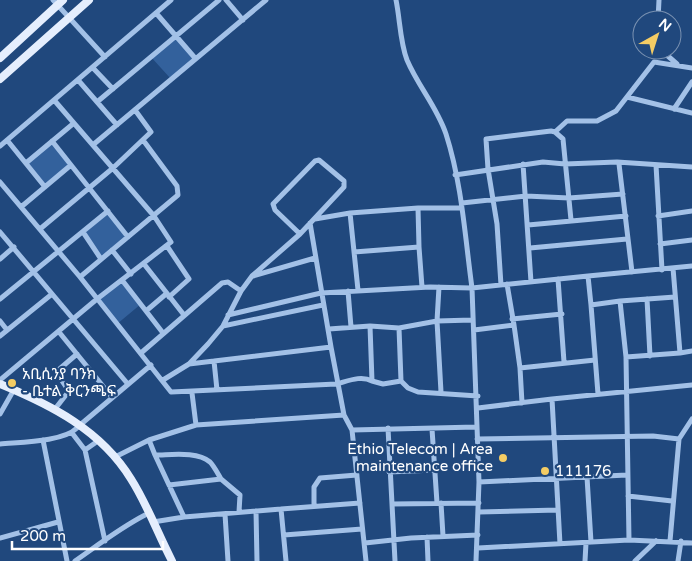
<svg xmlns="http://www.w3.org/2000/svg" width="692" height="561" font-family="'Varela Round','Noto Sans Ethiopic',sans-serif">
<rect width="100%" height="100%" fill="#20487d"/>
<path fill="#33619c" d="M176 36 195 58 171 79 151 57Z
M52 141 71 165 45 187 26 163Z
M108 211 128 237 101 259 83 232Z
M122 280 141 304 117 324 97 299Z"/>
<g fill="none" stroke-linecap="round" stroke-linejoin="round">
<path stroke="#a3c1e7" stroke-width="5" d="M53 0 105 57
M226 0 243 20
M396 0C400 19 400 42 407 60 418 86 437 107 446 134 462 184 465 237 472 288L588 276 591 305 620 301 626 357 629 540 478 548
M156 13 195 58
M658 20 659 0
M661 50 677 64
M93 68 113 89
M78 80 117 125
M627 97 692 113
M97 102 219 0
M674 109 692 82
M555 132 567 121H597L616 111 654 62 692 68
M7 140 45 187
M52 141 128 237
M94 144 266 0
M0 146 171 0
M26 163 74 123
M523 164 531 282
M619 164 632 272
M656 165 662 270
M455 175 543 162 565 164 617 162 692 167
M0 182 80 277 171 392 336 384C348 381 361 375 372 381L370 326
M462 203 526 196 569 198 623 194
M21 207 71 165
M418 208H461
M350 213 358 290
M658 216 692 211
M315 219 350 213 418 208 419 247
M310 223 331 347
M528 225 626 216
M40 229 113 168 151 132 135 110
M0 232 127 383
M83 232 101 259
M660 244 692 240
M167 246 189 279 169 297
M530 248 627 239
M112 250 131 274
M354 252 419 247 422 287
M0 259 14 247
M144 264 184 315
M253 276 315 258
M588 276 692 266
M80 277 178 195 177 186 143 140
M558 279 564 362
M122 280 163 333
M501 285 497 224 488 169 486 139 551 131 555 132 563 139 571 220
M439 287 437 321 441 392
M348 291 351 327
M0 299 108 211
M647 299 650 356
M620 301 675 297
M591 305 598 394
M146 311 166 294
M228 315 321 293 430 287 472 288 479 482 476 561
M512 319 562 314
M0 321 7 330
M514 325 520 368
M223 326 323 305
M399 328 401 381 408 388 418 392 478 396
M329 329 370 326 399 328 437 321 472 320
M474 330 514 325 507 284
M59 332 111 396
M0 336 52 294
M141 353 222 283 228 282 241 291
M680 353 692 351
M626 357 680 353 673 268
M214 361 217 390
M189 364 331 347 344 415 352 430 366 561
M0 380 97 299 171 242 154 216 54 100
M163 380 189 364 208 344 223 326 241 291 252 276 300 234 344 187V181L319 160 315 161 273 204 275 210 300 234
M372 381 383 384 401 381
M192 393 196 425
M522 403 520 368 595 360
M478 408 552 399
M55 409 69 391 56 372 77 354
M0 414 12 393
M80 425 151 365
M388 428 392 504
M432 429 437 503
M352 430 476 427
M72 433 85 450 105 541
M477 439 653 436 679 439
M43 440 67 561
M149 440 155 455
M0 444C20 442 63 442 77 428
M85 450 95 443
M115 457 149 440 196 425 344 415
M389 472 434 470
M587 477 591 542
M479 482 627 475
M169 485 221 479 240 495 239 512
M628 496 672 501
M441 503 443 536
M314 506V487L320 478 357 475
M256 511 257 561
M479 512 558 510
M225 514 228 561
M184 517 155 455C171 455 197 451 210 462 214 466 218 474 221 479
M153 522 184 517 281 509
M284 535 362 529
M427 537 428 561
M0 538 58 522
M629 540 692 543
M670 541 679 439 692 419
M365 543 411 538 478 535
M560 544 552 399 692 385
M75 561C98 545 120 528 145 515
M286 561 281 509 360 503
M395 561 392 504 479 503
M585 561 586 543
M635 561 656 541
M678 561 681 541"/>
<path stroke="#e5eefd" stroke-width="8" d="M0 58 63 0
M0 79 89 0
M0 384C51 405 101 430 131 479 147 504 158 534 172 561"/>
</g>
<g fill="#f4cc64" stroke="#20487d" stroke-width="2">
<circle cx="12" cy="383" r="5"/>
<circle cx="503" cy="458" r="5"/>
<circle cx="545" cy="471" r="5"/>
</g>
<g text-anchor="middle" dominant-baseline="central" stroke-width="4.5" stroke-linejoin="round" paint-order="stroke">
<g font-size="15" fill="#fff" stroke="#20487d" text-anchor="start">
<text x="22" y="374">አቢሲንያ ባንክ<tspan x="22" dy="17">- ቤተል ቅርንጫፍ</tspan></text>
<text x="493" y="449" text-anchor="end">Ethio Telecom | Area<tspan x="493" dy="17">maintenance office</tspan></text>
<text x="555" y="471">111176</text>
</g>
</g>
<g transform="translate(657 35) rotate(39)"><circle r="24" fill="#20487d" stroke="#7991b1"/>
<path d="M0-4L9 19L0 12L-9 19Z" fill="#f4cc64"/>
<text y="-8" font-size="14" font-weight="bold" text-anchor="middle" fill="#ffffff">N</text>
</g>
<path d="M12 541v8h151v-8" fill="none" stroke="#ffffff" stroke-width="2.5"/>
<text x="20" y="541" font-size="15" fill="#ffffff" stroke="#20487d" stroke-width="4" paint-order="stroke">200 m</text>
</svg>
